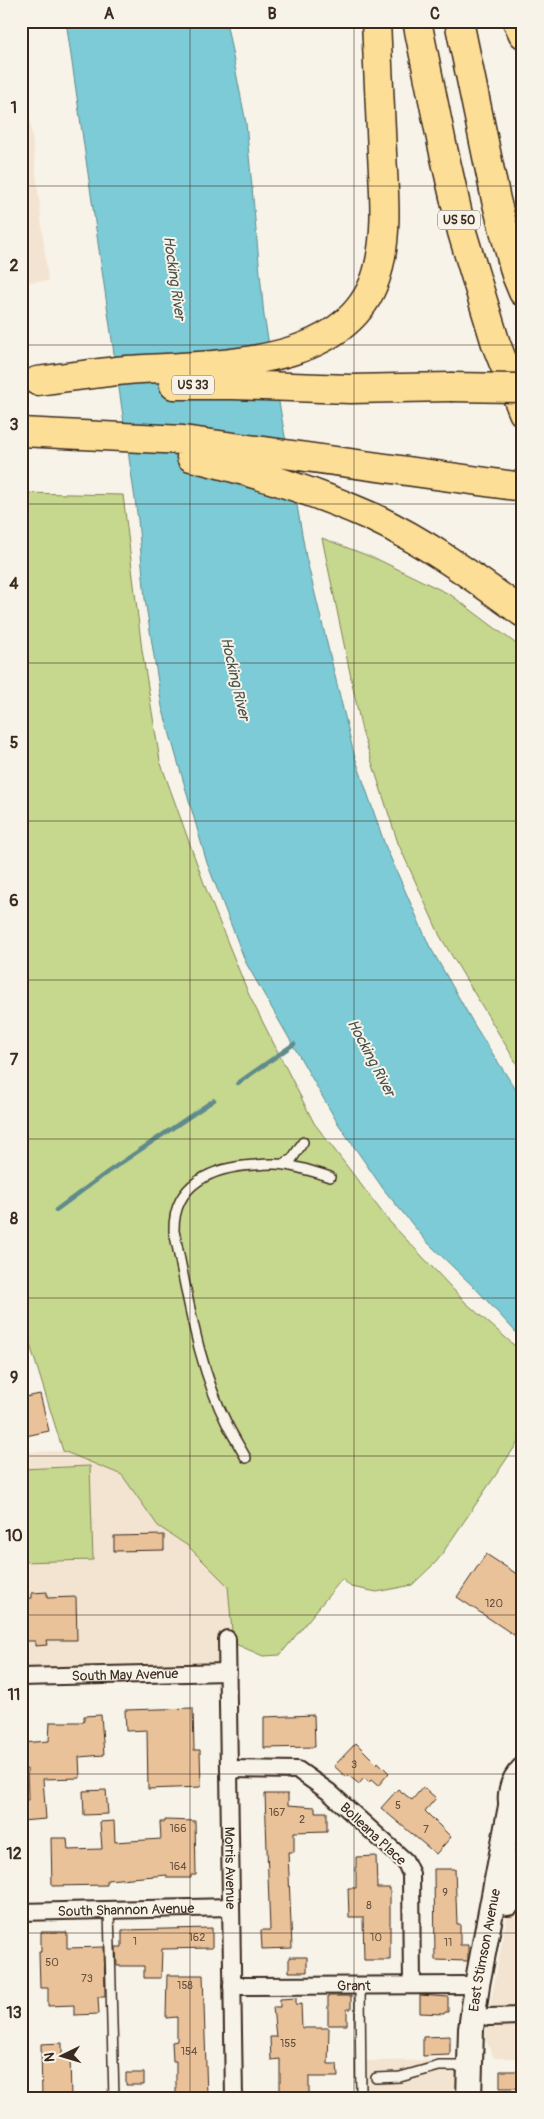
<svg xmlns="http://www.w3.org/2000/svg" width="544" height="2119" font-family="Pangolin,sans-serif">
<rect width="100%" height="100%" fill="#f7f3e8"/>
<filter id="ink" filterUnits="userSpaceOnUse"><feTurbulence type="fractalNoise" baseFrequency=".02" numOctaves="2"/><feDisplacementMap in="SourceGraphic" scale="10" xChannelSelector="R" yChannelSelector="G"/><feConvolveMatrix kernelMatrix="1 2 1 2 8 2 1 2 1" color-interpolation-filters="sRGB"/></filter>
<g filter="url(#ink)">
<path fill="#f3e4d1" d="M21 36 48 281 21 282Z
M63 1451 122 1475 158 1526 188 1546 228 1586 235 1668 21 1672V1452Z
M523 1861V2058H494L485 2039 488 2016 508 1910Z
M460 2060 459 2098H361V2061Z"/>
<path fill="#c6d88d" stroke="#808156" d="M21 493 123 495 142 650 160 761 206 889 249 995 314 1123 388 1220 465 1302 523 1353V1435L437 1561 412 1585 377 1592 351 1587 342 1579 280 1655 263 1656 233 1643 228 1586 188 1546 158 1526 122 1475 63 1451 28 1338 21 1335Z
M322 538 379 560 451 595 523 649V1074L440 936 398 843 362 731Z
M90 1466 93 1560 21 1562V1469Z"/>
<path fill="#7bcbd6" stroke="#618b8c" d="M66 21H226L246 123 264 316 306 557 354 754 385 845 429 945 475 1026 523 1101V1340L478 1291 427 1242 384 1190 337 1122 246 963 207 863 162 707 145 599 138 520Z"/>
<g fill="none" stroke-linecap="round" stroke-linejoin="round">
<path stroke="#618b8c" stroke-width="4.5" d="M238 1083 294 1044
M56 1210 109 1171 214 1100"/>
</g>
<path fill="#eac29a" stroke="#3b2a1e" d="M40 1394 49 1431 21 1437V1398Z
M164 1535V1550L114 1551V1536Z
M486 1554 523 1578V1641L457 1597Z
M47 1592V1598L76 1597 77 1640H46L47 1645 35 1646V1641H21V1599L32 1598V1593Z
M193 1708 194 1750H200L201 1787 148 1789 147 1730 126 1731 125 1710Z
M101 1715 104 1755 79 1757 80 1778 43 1779 46 1819 21 1821V1800H28L27 1769 21 1770V1743L49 1741 50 1722H82L84 1720V1716Z
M314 1715 315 1747 264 1748V1717Z
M356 1743 377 1764 378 1762 389 1773 378 1786 371 1780 369 1782 364 1778 359 1784 348 1775 346 1777 334 1766Z
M423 1787 436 1798 425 1811 451 1837 436 1854 381 1808 398 1789 412 1800Z
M106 1790 108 1814 84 1815 83 1791Z
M265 1794H288V1805L315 1807V1812H327V1831L294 1832V1852H288L292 1948 262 1949 261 1930H270Z
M165 1820 195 1821 196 1875H191V1878H167V1875L107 1880V1885L52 1886 51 1838H67L68 1850 102 1849 100 1822 114 1821 115 1842 161 1839 160 1822H165Z
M376 1856 377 1888H390V1960H364L363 1917H349L348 1888H356V1857Z
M434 1869H455L457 1924H460V1945H468V1961L435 1960Z
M212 1928V1948L162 1949 161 1978H144V1966H117L116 1947H122V1930Z
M41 1932H67V1948L104 1947 105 1997H98L99 2014 74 2015V2005L48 2006V1988H40L39 1952H41Z
M289 1957H307V1972H289Z
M167 1975H203L207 2096H176V2061H173L172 2042 177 2041V2017L166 2018Z
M420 1995 448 1997V2012H445L444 2014 420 2013Z
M328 1996H351V2009H347V2025H328Z
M296 1998V2005L301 2004 302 2028H329L328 2064H337L338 2077H309V2096H280V2059L271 2060 270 2037H276L273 2007H280V1999Z
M450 2036V2055L423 2056V2037Z
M62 2043V2055H70L71 2098H42L41 2044Z
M500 2071H523V2088H500Z
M126 2073H144V2085H126Z"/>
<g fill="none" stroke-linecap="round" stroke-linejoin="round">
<g stroke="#3b2a1e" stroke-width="12">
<path id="service" d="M283 1164 292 1159 303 1142
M246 1458C240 1447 233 1436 227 1424 197 1365 188 1295 174 1231 173 1183 213 1167 255 1165 265 1164 276 1163 285 1165 300 1167 315 1172 330 1177
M109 1910 114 2098
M360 1986 361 2098
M376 2078 400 2077 439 2066H469"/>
</g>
<g stroke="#3b2a1e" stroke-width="20">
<g id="minor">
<path id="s1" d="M227 1639 234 2098"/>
<path id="s2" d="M21 1677 228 1672"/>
<path d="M230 1769 298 1770 329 1792 405 1861 411 1874 412 1985"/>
<path id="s3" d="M21 1912 231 1907"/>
<path id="s4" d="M232 1986 477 1985"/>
<path d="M488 2017 523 2016"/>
</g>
</g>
<g stroke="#3b2a1e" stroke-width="28">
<g id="secondary">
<path d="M517 1821C507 1803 509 1784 523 1770"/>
<path d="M508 1903C509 1887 512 1873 523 1861"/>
<path id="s5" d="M469 2098 471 2029 477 1985 511 1806"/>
</g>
</g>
<g stroke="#3b2a1e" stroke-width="31">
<path id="motorway" d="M417 21 442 144 462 232 496 344 523 412
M459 21 496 200 516 275 523 292
M517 21 523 34
M37 381C67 377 97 373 127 370 208 364 352 372 378 270 388 232 384 192 382 153 380 109 378 65 376 21
M174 385H233L350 389 450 387
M21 432 183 440 523 487
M191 457C253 472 314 491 372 517 426 542 475 578 523 613"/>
</g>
<use href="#service" stroke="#f7f3e8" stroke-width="9"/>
<use href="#minor" stroke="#f7f3e8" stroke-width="16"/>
<use href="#secondary" stroke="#f7f3e8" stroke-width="24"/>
<use href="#motorway" stroke="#fdde96" stroke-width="28"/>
<g stroke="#3b2a1e" stroke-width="31" stroke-linecap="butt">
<path id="motorway-bridge" d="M450 387 523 388"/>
</g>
<use href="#motorway-bridge" stroke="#fdde96" stroke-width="28"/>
</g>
</g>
<path fill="none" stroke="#3b2a1e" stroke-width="1" stroke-opacity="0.55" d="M190 21V2098M354 21V2098M21 186H523M21 345H523M21 504H523M21 663H523M21 821H523M21 980H523M21 1139H523M21 1298H523M21 1456H523M21 1615H523M21 1774H523M21 1933H523"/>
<g text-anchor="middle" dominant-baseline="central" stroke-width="4" stroke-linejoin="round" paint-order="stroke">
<g font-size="11" fill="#67503d">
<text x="494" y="1603">120</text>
<text x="354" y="1764">3</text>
<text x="398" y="1805">5</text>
<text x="277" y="1812">167</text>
<text x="302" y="1819">2</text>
<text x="178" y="1828">166</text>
<text x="426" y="1829">7</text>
<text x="178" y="1866">164</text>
<text x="445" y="1892">9</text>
<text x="369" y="1905">8</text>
<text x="197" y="1937">162</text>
<text x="376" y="1937">10</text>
<text x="135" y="1941">1</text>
<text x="448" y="1942">11</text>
<text x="52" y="1962">50</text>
<text x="87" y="1978">73</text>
<text x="185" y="1985">158</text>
<text x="288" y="2043">155</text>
<text x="189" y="2051">154</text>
</g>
<g fill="#f7f3e8" stroke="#73665b" stroke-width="1">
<rect x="438" y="210.5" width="42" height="19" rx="4"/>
<rect x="172" y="375.5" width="42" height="19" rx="4"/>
</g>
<g font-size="12" font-weight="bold" fill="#3b2a1e">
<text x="459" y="220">US 50</text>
<text x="193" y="385">US 33</text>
</g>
<g font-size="14" fill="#3b2a1e" stroke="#f7f3e8">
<text stroke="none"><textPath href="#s2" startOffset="104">South May Avenue</textPath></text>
<text transform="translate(373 1834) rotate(43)">Bolleana Place</text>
<text stroke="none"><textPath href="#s1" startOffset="229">Morris Avenue</textPath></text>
<text stroke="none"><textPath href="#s3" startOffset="105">South Shannon Avenue</textPath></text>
<text stroke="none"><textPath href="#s5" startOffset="149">East Stimson Avenue</textPath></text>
<text stroke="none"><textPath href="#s4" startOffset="122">Grant</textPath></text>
</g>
<g font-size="15" font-style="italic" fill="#4b524c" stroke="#f7f3e8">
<text transform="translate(174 278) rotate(82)">Hocking River</text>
<text transform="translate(235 679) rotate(77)">Hocking River</text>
<text transform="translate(371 1058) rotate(62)">Hocking River</text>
</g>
</g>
<rect width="544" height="2119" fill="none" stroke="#f7f3e8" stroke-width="55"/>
<g transform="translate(62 2056) rotate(265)" stroke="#f7f3e8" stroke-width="4" paint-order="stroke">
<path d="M0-4L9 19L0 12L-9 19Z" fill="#3b2a1e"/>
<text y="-8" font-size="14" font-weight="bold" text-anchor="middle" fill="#3b2a1e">N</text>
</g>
<rect x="28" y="28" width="488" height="2064" fill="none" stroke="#3b2a1e" stroke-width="2"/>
<g font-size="16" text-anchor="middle" font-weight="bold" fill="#3b2a1e">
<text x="109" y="19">A</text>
<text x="272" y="19">B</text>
<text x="435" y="19">C</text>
<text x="14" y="113">1</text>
<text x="14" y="271">2</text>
<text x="14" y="430">3</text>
<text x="14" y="589">4</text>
<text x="14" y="748">5</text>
<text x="14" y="906">6</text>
<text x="14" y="1065">7</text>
<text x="14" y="1224">8</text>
<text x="14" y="1383">9</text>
<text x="14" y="1541">10</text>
<text x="14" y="1700">11</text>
<text x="14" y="1859">12</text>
<text x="14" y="2018">13</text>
</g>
</svg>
